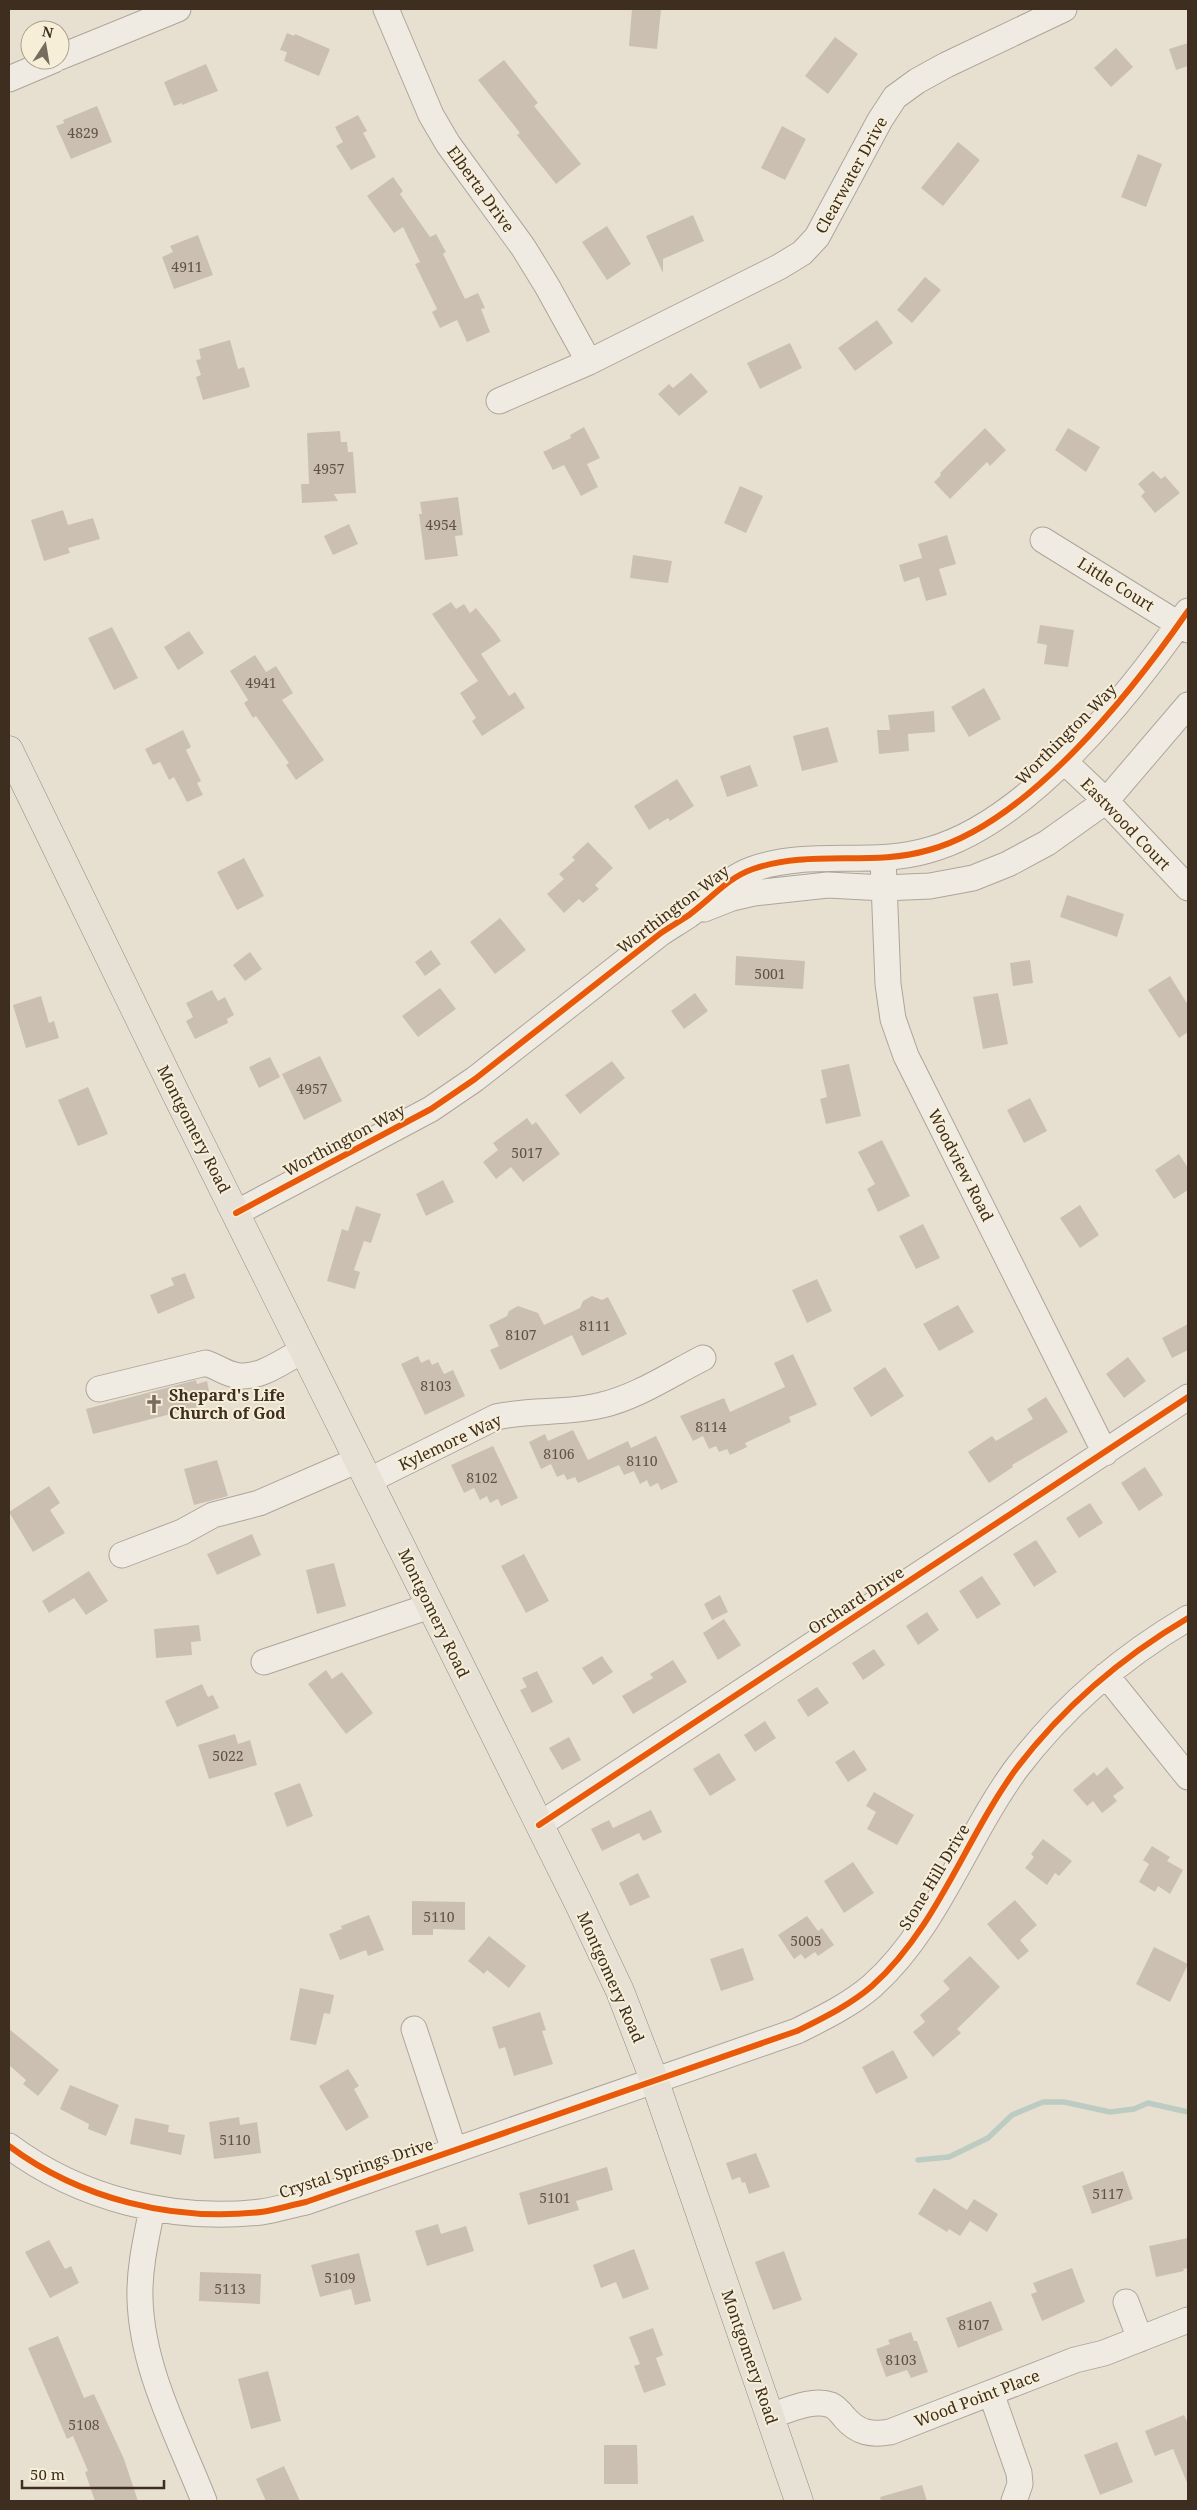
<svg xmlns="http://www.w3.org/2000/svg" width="1197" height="2510" font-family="'Noto Serif',serif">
<rect width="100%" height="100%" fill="#e7e0d1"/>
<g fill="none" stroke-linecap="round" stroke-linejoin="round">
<path stroke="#bcccc2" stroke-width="5.5" d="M918 2160 949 2157 988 2138 1012 2115 1043 2102H1064L1110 2112 1134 2109 1148 2103 1188 2112"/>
</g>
<path fill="#cbbfb2" d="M632 9H661L657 49 629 46Z
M287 33 294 36 295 34 330 49 319 76 284 61 287 52 280 50Z
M835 37 858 54 828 94 805 76Z
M1188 43V66L1176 70 1169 49Z
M1116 48 1133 67 1111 87 1094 68Z
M504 60 538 103 534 106 581 164 556 184 517 135 520 133 478 80Z
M206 64 218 91 182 105V103L174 106 164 82Z
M97 106 112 142 71 159 56 126 64 123 63 120Z
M358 115 367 131 363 133 376 157 351 170 336 146 343 142 335 127Z
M782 126 806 139 785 180 761 168Z
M958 142 980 160 943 206 921 188Z
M1138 154 1162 164 1146 207 1121 197Z
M393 177 403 191 400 194 430 237 436 234 446 252 443 254 465 299 478 293 485 308 481 309 490 332 467 342 457 320 440 328 432 312 437 309 415 264 420 262 403 227 394 233 367 196Z
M693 215 704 241 663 259V273L646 236Z
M607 226 631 264 607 280 582 242Z
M198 235 213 275 174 289 162 257 173 252 170 246Z
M925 277 941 290 912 323 897 310Z
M877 320 893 343 855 371 838 348Z
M230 340 238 369 244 367 250 387 203 400 196 377 201 375 196 360 201 359 199 349Z
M790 343 802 368 760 389 747 363Z
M691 373 708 392 679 416 658 394 669 384 673 388Z
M584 427 600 458 587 464 598 487 581 496 564 465 553 470 543 452 571 438 570 435Z
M985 428 1006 450 990 466 987 462 950 499 934 482 941 475 940 473Z
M1068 428 1100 447 1086 472 1055 450Z
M340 431 341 442H347L348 452H353L356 493 334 494 338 501 302 503 301 484H309L307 433Z
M1153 471 1161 479 1165 476 1180 493 1155 513 1141 496 1145 492 1138 484Z
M740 486 763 496 746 533 724 523Z
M458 497 463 535 455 536 458 556 425 560 419 514H422L420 502Z
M63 510 68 525 93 518 100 539 68 548 70 553 44 561 31 520Z
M349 524 358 544 333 555 324 536Z
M947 535 956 564 939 569 947 595 926 601 919 577 904 582 899 565 922 558 918 544Z
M633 555 672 561 668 583 630 578Z
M451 602 456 609 464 604 470 613 476 608 495 632 501 641 481 654 509 696 515 692 525 708 482 736 472 721 476 718 460 693 478 681 432 614Z
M1040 625 1074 630 1068 667 1044 664 1047 645 1037 643Z
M112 627 138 678 114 690 88 638Z
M189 631 204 653 178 670 164 647Z
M255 655 266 672 276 666 293 693 282 700 324 760 296 780 286 765 289 763 256 716 253 718 244 703 248 700 230 671Z
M984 688 1001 719 969 737 951 707Z
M934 711 935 732 908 734 909 751 879 754 877 730H890L888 715Z
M828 727 838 762 802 771 793 736Z
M183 730 191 747 186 750 201 781 197 783 203 795 187 802 174 777 169 780 160 762 153 765 145 749Z
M750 765 758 786 727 797 720 776Z
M677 779 694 806 670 821 668 818 649 830 634 806Z
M588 842 613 868 595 885 599 889 583 903 579 899 564 913 547 894 564 879 559 874 575 860 572 857Z
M244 858 264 896 237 910 217 872Z
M1067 895 1124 914 1117 937 1060 917Z
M500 918 526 950 495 974 470 942Z
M431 950 441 964 425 976 415 962Z
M250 952 262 969 245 981 233 965Z
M736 956 805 961 803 989 735 985Z
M1030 960 1033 983 1013 986 1010 963Z
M1170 976 1188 1005V1032L1179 1038 1148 990Z
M440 988 456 1009 418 1037 402 1016Z
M212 990 218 1001 225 997 234 1015 227 1019 228 1023 195 1039 186 1021 193 1017 186 1003Z
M695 993 708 1011 684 1029 671 1011Z
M998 993 1008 1044 983 1049 973 997Z
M41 996 49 1023 54 1021 59 1038 26 1048 13 1005Z
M320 1056 342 1101 304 1120 282 1074Z
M270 1057 280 1077 259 1088 249 1067Z
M612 1061 625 1078 580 1114 565 1095Z
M849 1064 861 1116 826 1124 820 1099 827 1097 821 1070Z
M88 1087 108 1134 78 1146 58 1100Z
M1030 1098 1047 1131 1024 1143 1007 1110Z
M527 1118 532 1125 536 1122 560 1154 523 1182 511 1167 496 1179 483 1162 498 1150 493 1143Z
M882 1140 910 1196 878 1212 867 1189 875 1184 858 1152Z
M1179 1154 1188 1168V1190L1174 1199 1155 1170Z
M443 1180 454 1202 426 1216 416 1194Z
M1080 1205 1099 1235 1080 1248 1060 1218Z
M356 1206 381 1214 371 1243 364 1241 354 1270 360 1272 355 1289 327 1281 342 1229 348 1231Z
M923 1224 940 1258 916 1269 899 1236Z
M185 1273 195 1298 158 1314 150 1295 174 1285 171 1278Z
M817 1279 832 1311 807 1323 792 1290Z
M592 1296 602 1300 608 1297 627 1334 582 1356 572 1335 500 1370 490 1350 499 1346 489 1325 507 1316 509 1311 518 1306 538 1313 544 1325 580 1308 583 1301Z
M958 1305 974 1332 939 1351 923 1324Z
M1188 1324V1350L1172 1358 1162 1338Z
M793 1354 817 1405 789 1417 791 1422 745 1443 747 1447 730 1455 727 1449 719 1452 716 1446 709 1449 703 1436 693 1441 680 1416 724 1398 730 1412 785 1387 774 1363Z
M418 1356 421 1363 429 1359 432 1365 438 1362 444 1374 453 1370 465 1396 425 1415 401 1364Z
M1128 1357 1146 1381 1124 1398 1106 1374Z
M885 1367 904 1396 871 1417 853 1388Z
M196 1380 197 1384 207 1381 210 1396 201 1399 202 1406 93 1434 86 1409Z
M1046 1397 1068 1432 1012 1465 1013 1467 989 1483 968 1452 992 1436 996 1441 1033 1419 1027 1409Z
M573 1430 588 1460 628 1441 631 1448 656 1436 678 1482 661 1490 658 1483 650 1487 647 1480 640 1484 634 1471 624 1475 619 1465 578 1483 575 1477 567 1480 564 1474 557 1477 551 1464 541 1469 529 1442 545 1434 548 1441Z
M493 1446 518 1498 501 1506 498 1499 490 1503 487 1496 480 1500 474 1488 464 1493 451 1465Z
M217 1460 228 1496 194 1505 184 1469Z
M1145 1467 1163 1495 1139 1511 1121 1483Z
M49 1486 60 1503 50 1510 65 1533 33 1552 9 1512Z
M1090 1503 1103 1523 1079 1538 1066 1518Z
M252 1534 261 1555 217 1575 207 1554Z
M1036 1540 1057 1572 1034 1587 1013 1554Z
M524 1554 549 1601 526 1613 501 1566Z
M334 1563 346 1606 317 1614 306 1570Z
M89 1571 108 1601 86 1615 74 1598 49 1613 42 1601Z
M982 1576 1001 1604 977 1619 959 1591Z
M720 1595 728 1612 712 1620 704 1604Z
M927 1612 939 1630 918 1645 906 1626Z
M724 1619 741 1645 718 1660 703 1633Z
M199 1625 201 1641 191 1642 192 1655 156 1658 154 1629Z
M874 1649 885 1665 863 1680 852 1663Z
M602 1656 613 1672 593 1685 582 1668Z
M673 1660 687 1682 633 1714 622 1696 653 1678 650 1674Z
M326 1670 332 1679 342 1672 373 1713 346 1734 308 1684Z
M537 1671 553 1702 532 1713 520 1690 527 1687 522 1678Z
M202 1684 208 1697 213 1695 219 1708 177 1727 165 1701Z
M817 1687 829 1703 808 1717 797 1700Z
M765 1721 776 1738 755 1752 744 1735Z
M235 1734 238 1744 250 1740 257 1765 209 1779 198 1745Z
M569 1737 581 1760 562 1770 549 1748Z
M854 1750 867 1770 848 1782 835 1762Z
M719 1753 736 1780 710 1796 693 1769Z
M1107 1767 1124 1788 1113 1796 1117 1801 1102 1813 1093 1801 1087 1806 1073 1790 1094 1772 1097 1776Z
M300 1783 313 1816 287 1827 274 1793Z
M874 1792 914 1815 897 1845 867 1829 876 1812 866 1806Z
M651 1810 662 1832 643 1841 639 1833 602 1851 591 1829 609 1820 613 1828Z
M1043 1839 1072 1861 1059 1876 1055 1873 1047 1885 1025 1868 1034 1857 1031 1854Z
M1152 1846 1170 1857 1167 1861 1183 1870 1170 1894 1158 1886 1155 1892 1139 1882 1149 1864 1143 1860Z
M853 1862 874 1893 844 1913 824 1881Z
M638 1873 650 1897 630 1906 619 1883Z
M1015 1900 1037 1925 1020 1940 1029 1951 1018 1960 987 1924Z
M412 1901 465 1902V1930L433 1929V1935H412Z
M369 1915 384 1950 368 1956 366 1950 340 1960 329 1934 342 1929 341 1926Z
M807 1916 818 1931 822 1928 834 1945 818 1956 815 1952 805 1959 801 1954 794 1959 778 1935Z
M489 1936 526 1966 509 1988 487 1970 484 1974 468 1961Z
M1154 1947 1188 1964 1170 2002 1136 1984Z
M743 1948 754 1980 721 1991 710 1959Z
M970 1956 1000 1987 957 2029 961 2033 933 2057 913 2032 925 2022 920 2015 950 1989 943 1981Z
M300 1988 334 1995 330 2014 324 2013 316 2045 290 2040Z
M540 2012 546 2030 542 2031 553 2064 514 2076 505 2047 499 2049 492 2027Z
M9 2029 59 2070 38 2096 23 2084 26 2080 9 2065Z
M893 2050 908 2078 876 2094 862 2067Z
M348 2069 359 2086 354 2089 369 2117 346 2131 319 2086Z
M70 2085 119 2105 106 2136 88 2129 89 2124 60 2109Z
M239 2117 240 2125 257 2122 261 2153 214 2159 209 2122Z
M135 2118 169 2125 168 2132 185 2135 181 2155 130 2144Z
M756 2153 770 2187 749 2194 745 2182 742 2183 740 2177 732 2180 726 2163Z
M607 2167 613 2190 576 2201 579 2210 528 2225 519 2193Z
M1123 2171 1133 2199 1092 2214 1082 2186Z
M934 2188 967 2210 974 2199 998 2214 987 2232 970 2221 960 2236 949 2229 947 2232 918 2214Z
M438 2224 441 2234 466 2226 474 2251 427 2266 415 2231Z
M1188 2238V2268L1183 2269 1184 2271 1156 2277 1149 2246Z
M49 2240 65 2269 71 2266 79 2283 50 2298 25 2252Z
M634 2249 649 2289 623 2299 616 2282 601 2288 593 2265Z
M784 2251 802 2300 773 2310 755 2262Z
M359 2253 371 2301 355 2305 351 2289 320 2297 311 2265Z
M1072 2268 1085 2302 1042 2321 1031 2294 1037 2292 1033 2283Z
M200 2272 261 2274 260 2304 199 2301Z
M991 2301 1003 2330 958 2348 946 2318Z
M653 2328 663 2355 656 2358 666 2385 644 2393 634 2366 640 2364 629 2337Z
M911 2332 914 2341H917L928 2372 911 2378 907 2370 886 2377 876 2349 890 2344 888 2340Z
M58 2336 84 2398 94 2394 124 2459 138 2501H95L85 2472 88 2471 73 2436 67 2439 28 2348Z
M268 2371 281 2421 251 2429 238 2379Z
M1184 2415 1188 2424V2485L1173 2449 1155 2456 1145 2431Z
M1117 2442 1133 2482 1100 2495 1084 2455Z
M604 2445H637L638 2484H604Z
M284 2466 300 2501H266L256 2479Z
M922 2485 927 2501H881L880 2497Z"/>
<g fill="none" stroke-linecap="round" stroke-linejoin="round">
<g stroke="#ada599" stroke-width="27">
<path id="minor" d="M386 9 431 115 448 144 523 247 547 286 589 362
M60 57 178 9
M9 79 54 60
M499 401 589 362 779 267 802 253 817 237 880 120 895 97 917 81 946 65 1064 9
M1043 540 1188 630
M1064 761 1106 801 1188 888
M883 858 888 984 893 1019 906 1056 1105 1453
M704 909 732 898 754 893 828 885 884 888 930 886 973 878 1008 864 1047 843 1106 801 1188 705
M236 1213 431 1109 475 1079 661 933C670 927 680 921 689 915 711 899 727 878 753 869 812 849 871 867 929 850 1028 823 1131 693 1188 611
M99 1389 206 1363C215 1366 227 1374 235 1375 258 1381 284 1360 304 1350
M368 1481 496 1417C531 1409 567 1414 602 1405 637 1397 671 1374 703 1358
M122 1555 182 1532 213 1515 259 1503 358 1460
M264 1662 430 1606
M1106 1675 1188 1777
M539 1825 1188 1397
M414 2029 454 2150
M9 2146C80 2199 173 2222 261 2212 276 2210 291 2205 306 2202L797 2031C823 2018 850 2005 872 1986 937 1928 965 1839 1016 1769 1063 1707 1122 1657 1188 1618
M152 2209C146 2239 139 2269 140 2299 142 2370 179 2437 204 2501
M1126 2302 1140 2339
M991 2393 1019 2473 1020 2484 1014 2501
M770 2416C787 2411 812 2398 831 2405 836 2407 841 2413 845 2418 858 2433 871 2435 890 2432L1075 2360 1104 2353 1188 2320"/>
</g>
<g stroke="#928b80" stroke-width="29">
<path id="major" d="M9 750 176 1094 578 1902 620 1991 655 2082 799 2501"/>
</g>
<use href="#minor" stroke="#efebe3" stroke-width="25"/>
<use href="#major" stroke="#e6e1d4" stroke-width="28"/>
<g stroke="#f7eed8" stroke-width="9">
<path id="cycleway" d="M236 1213 431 1109 475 1079 661 933C670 927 680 921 689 915 711 899 727 878 753 869 812 849 871 867 929 850 1028 823 1131 693 1188 611
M539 1825 1188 1397
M9 2146C80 2199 173 2222 261 2212 276 2210 291 2205 306 2202L797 2031C823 2018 850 2005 872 1986 937 1928 965 1839 1016 1769 1063 1707 1122 1657 1188 1618"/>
</g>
<use href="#cycleway" stroke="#e8590c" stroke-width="6"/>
</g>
<defs>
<g id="church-bare" transform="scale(1.5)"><path d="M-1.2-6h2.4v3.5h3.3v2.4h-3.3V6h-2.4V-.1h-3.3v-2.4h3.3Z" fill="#786c5e" stroke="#f7eed8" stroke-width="2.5" paint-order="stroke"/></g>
</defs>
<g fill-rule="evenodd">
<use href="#church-bare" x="154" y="1404"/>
</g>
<g text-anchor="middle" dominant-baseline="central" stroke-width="4" stroke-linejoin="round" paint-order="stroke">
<g font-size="14" fill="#605244">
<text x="83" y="132">4829</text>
<text x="187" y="266">4911</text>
<text x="329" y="468">4957</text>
<text x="441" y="524">4954</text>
<text x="261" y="682">4941</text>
<text x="770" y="973">5001</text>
<text x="312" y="1088">4957</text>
<text x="527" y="1152">5017</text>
<text x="595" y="1325">8111</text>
<text x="521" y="1334">8107</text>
<text x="436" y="1385">8103</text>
<text x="711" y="1426">8114</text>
<text x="559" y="1453">8106</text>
<text x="642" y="1460">8110</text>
<text x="482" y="1477">8102</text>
<text x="228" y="1755">5022</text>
<text x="439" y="1916">5110</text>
<text x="806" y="1940">5005</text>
<text x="235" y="2139">5110</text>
<text x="1108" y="2193">5117</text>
<text x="555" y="2197">5101</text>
<text x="340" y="2277">5109</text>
<text x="230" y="2288">5113</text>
<text x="974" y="2324">8107</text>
<text x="901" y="2359">8103</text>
<text x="84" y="2424">5108</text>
</g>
<g font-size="16" fill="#3d2e20" stroke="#f7eed8">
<text transform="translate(851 175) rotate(-61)">Clearwater Drive</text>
<text transform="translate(481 189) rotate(54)">Elberta Drive</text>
<text transform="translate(1116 584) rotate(32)">Little Court</text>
<text transform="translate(1066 734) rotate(-45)">Worthington Way</text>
<text transform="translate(1126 824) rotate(46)">Eastwood Court</text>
<text transform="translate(673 909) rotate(-37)">Worthington Way</text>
<text transform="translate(194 1129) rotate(63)">Montgomery Road</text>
<text transform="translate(344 1140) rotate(-28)">Worthington Way</text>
<text transform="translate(961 1165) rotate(63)">Woodview Road</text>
<text transform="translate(450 1442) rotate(-25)">Kylemore Way</text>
<text transform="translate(856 1600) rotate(-33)">Orchard Drive</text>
<text transform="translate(434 1613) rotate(64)">Montgomery Road</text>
<text transform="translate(934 1877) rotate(-59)">Stone Hill Drive</text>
<text transform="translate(611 1977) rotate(66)">Montgomery Road</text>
<text transform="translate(356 2168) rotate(-18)">Crystal Springs Drive</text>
<text transform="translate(750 2357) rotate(71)">Montgomery Road</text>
<text transform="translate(977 2398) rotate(-21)">Wood Point Place</text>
</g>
<g font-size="16" font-weight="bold" fill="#3d2e20" stroke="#f7eed8" text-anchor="start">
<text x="169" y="1395">Shepard's Life<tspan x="169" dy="18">Church of God</tspan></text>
</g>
</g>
<rect width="1197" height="2510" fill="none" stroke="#3d2e20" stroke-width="20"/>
<g transform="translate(45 45) rotate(12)"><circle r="24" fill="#f7eed8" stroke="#ada18e"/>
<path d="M0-4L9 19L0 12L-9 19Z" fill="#786c5e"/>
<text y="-8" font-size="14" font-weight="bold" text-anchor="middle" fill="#3d2e20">N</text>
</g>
<path d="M22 2480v8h142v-8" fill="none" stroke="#3d2e20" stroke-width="2.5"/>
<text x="30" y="2480" font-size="15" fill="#3d2e20" stroke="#f7eed8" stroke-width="4" paint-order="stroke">50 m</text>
</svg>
